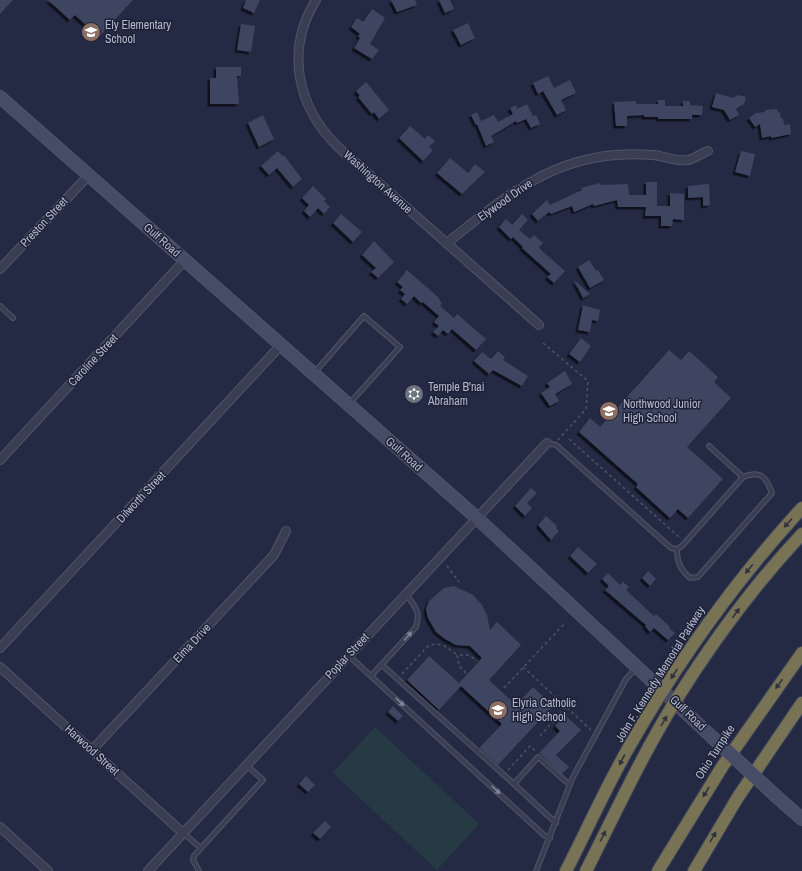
<svg xmlns="http://www.w3.org/2000/svg" width="802" height="871" font-family="'Archivo Narrow',sans-serif">
<defs>
<filter id="shadow"><feDropShadow dx="-2.5" dy="2.5" stdDeviation="0" flood-color="#0009"/></filter>
</defs>
<rect width="100%" height="100%" fill="#242a43"/>
<path fill="#263a44" d="M375 727 479 824 437 870 333 773Z"/>
<path fill="#3e4560" filter="url(#shadow)" d="M0 0H13L0 14Z
M48 0H133L99 37 75 15 70 20Z
M246 0H260L254 13 243 8Z
M391 0H415L417 5 397 12Z
M439 0H450L454 9 445 13Z
M372 9 385 18 370 44 379 50 372 59 354 48 360 38 358 36 360 34 351 27 357 18 363 22Z
M468 23 475 38 461 45 453 30Z
M241 24 255 26 251 52 237 50Z
M216 67H241V76H237L239 104H210V78H216Z
M548 76 554 88 570 80 576 93 561 100 566 110 557 115 543 91 538 94 533 83Z
M366 82 389 110 379 119 374 112 372 114 358 97 360 96 356 91Z
M716 93 733 98 738 95 746 97 744 104 736 109 739 115 730 120 724 110 712 107Z
M658 100H665V106H683V101H690V105L703 106 702 115H692V119H658V117H644V115L627 116V126H616L614 102 636 101V104H658Z
M527 104 533 116 536 115 540 124 531 128 526 119 517 123 516 121 491 136 494 142 486 146 477 124 476 125 471 115 477 112 481 121 494 115 498 122 513 114 510 108 516 105 517 109Z
M777 109 778 113 780 112 781 119 783 118 784 125 790 124 791 134 771 138V136L762 138 760 124 755 127 749 118 756 113 765 112V110Z
M263 115 274 139 259 147 248 123Z
M410 126 425 139 428 135 435 141 429 147 433 150 423 161 399 138Z
M278 151 283 157 284 155 302 179 293 187 277 168 269 175 261 166Z
M741 151 755 154 750 176 735 172Z
M450 158 468 173 475 164 485 172 462 194 437 173Z
M646 182H657V206H670V193L684 194V220L673 219 672 226H661V216H645L646 207H618L617 200 594 206 593 204 574 212 572 206 551 214 549 212 538 221 532 214 547 200 550 205 582 190 581 188 600 183 601 185 628 184 629 195H646Z
M709 184 710 205 703 206V197L688 198V186Z
M313 186 326 199 324 201 330 207 324 214 318 208 310 217 304 211 309 205 302 198Z
M341 214 362 232 353 242 333 223Z
M522 214 528 220 519 230 530 239 534 235 543 243 539 247 542 251 565 271 554 283 547 277 551 274 522 248 523 247 513 237 511 239 499 227 506 219 512 225Z
M374 241 394 262 378 278 371 272 376 268 362 255Z
M589 260 596 271 598 270 604 280 590 288 578 267Z
M407 270 438 297 442 304 440 306 454 318 457 314 486 339 476 350 452 329 448 334 443 330 438 336 433 332 439 326 434 322 439 316 423 302 421 303 414 296 407 304 401 299 405 294 400 290 403 287 397 282Z
M574 280 590 294 583 298Z
M583 305 600 310 598 321 592 320 590 332 578 330Z
M581 338 591 346 580 362 569 354Z
M669 350 681 360 689 351 718 377 714 382 731 398 687 447 723 479 688 518 678 509 670 518 636 487 638 484 579 432 590 418 600 427Z
M498 351 505 357 503 360 528 376 522 386 493 370 489 374 474 361 482 352 491 359Z
M565 371 572 384 555 394 559 401 550 406 541 393 550 387 547 383Z
M531 488 537 493 527 503 532 508 525 516 515 506Z
M546 516 557 526 556 528 559 531 551 540 538 525Z
M578 547 597 564 588 573 570 556Z
M648 571 656 579 650 586 642 578Z
M608 573 620 585 623 582 629 587 626 590 654 616 656 614 670 627 669 628 675 633 668 640 654 628 650 632 645 626 646 625 605 590 609 586 602 579Z
M454 586 473 595 482 605 487 615 490 630 497 622 521 645 489 680 516 705 533 687 553 706 498 765 479 748 502 724 461 686 439 710 407 680 429 656 459 683 482 658 470 646 456 645 445 639 436 632 428 618 426 609 429 601 444 588Z
M393 706 403 716 398 721 388 712Z
M565 715 581 730 556 755 569 767 562 774 539 753 560 731 555 726Z
M306 776 315 785 308 792 299 784Z
M325 821 331 827 320 839 313 833Z"/>
<g fill="none" stroke-linecap="round" stroke-linejoin="round">
<g stroke="#51556a" stroke-width="6">
<path id="lane" d="M0 306 13 318
M315 372 364 316 400 347 350 403
M547 443 556 445 671 548 677 549 682 546 743 477 709 446
M677 549C677 562 680 569 690 578L698 577 772 493C766 476 760 470 743 477
M348 655 545 836 550 838
M382 665 514 784
M371 676 416 627C421 611 415 607 406 594
M556 823 514 784 538 757 570 785
M183 833 201 848 263 780 246 765
M199 871 193 860 194 856 201 848
M536 871 573 777 626 679 636 668"/>
</g>
<g stroke="#51556a" stroke-width="10">
<path id="street" d="M316 0C285 50 297 106 337 146L539 325
M447 243C500 201 546 160 616 155 628 154 641 154 653 155 664 156 678 162 689 160 695 158 702 153 708 151
M0 269 89 175
M0 460 185 260
M0 648 281 345
M0 667 183 833
M92 750 274 555 286 531
M0 827 48 871
M148 871 547 443"/>
</g>
<g stroke="#51556a" stroke-width="14">
<path id="secondary" d="M0 97 477 518 712 737
M777 797 802 819"/>
</g>
<g stroke="#40455a" stroke-width="14">
<path id="highway" d="M566 871C587 830 606 787 629 747 678 661 735 581 802 508
M586 871C615 814 642 755 676 700 713 641 755 584 802 534
M658 871 722 767 802 653
M694 871 738 797 802 703"/>
</g>
<path stroke="#455760" stroke-width="1.5" stroke-dasharray="3 3" stroke-linecap="butt" d="M543 343 588 381 586 409 558 440
M569 439 679 537
M447 566 459 582
M523 667 591 730
M466 673 459 666 457 655H469L477 661
M402 674 427 647C439 640 447 647 457 655
M504 688 565 623
M540 736 566 707
M508 770 530 746 537 752"/>
<use href="#lane" stroke="#393e52" stroke-width="4"/>
<use href="#street" stroke="#393e52" stroke-width="8"/>
<use href="#secondary" stroke="#464b66" stroke-width="12"/>
<use href="#highway" stroke="#797355" stroke-width="12"/>
<g stroke="#51556a" stroke-width="14" stroke-linecap="butt">
<path id="secondary-bridge" d="M712 737 777 797"/>
</g>
<use href="#secondary-bridge" stroke="#464b66" stroke-width="12"/>
</g>
<defs><path id="oneway-solid" d="M-6-.8H1V-3.2L6.5 0L1 3.2V.8H-6Z"/></defs>
<g fill="#2f323e">
<use href="#oneway-solid" transform="translate(788 523) rotate(132)"/>
<use href="#oneway-solid" transform="translate(749 569) rotate(129)"/>
<use href="#oneway-solid" transform="translate(736 613) rotate(-54)"/>
<use href="#oneway-solid" transform="translate(674 674) rotate(124)"/>
<use href="#oneway-solid" transform="translate(779 684) rotate(126)"/>
<use href="#oneway-solid" transform="translate(664 721) rotate(-60)"/>
<use href="#oneway-solid" transform="translate(622 760) rotate(117)"/>
<use href="#oneway-solid" transform="translate(706 792) rotate(122)"/>
<use href="#oneway-solid" transform="translate(603 836) rotate(-63)"/>
<use href="#oneway-solid" transform="translate(713 837) rotate(-60)"/>
</g>
<g fill="#7e8295">
<use href="#oneway-solid" transform="translate(408 636) rotate(-50)"/>
<use href="#oneway-solid" transform="translate(400 702) rotate(43)"/>
<use href="#oneway-solid" transform="translate(496 790) rotate(43)"/>
</g>
<defs>
<g id="school-disc" transform="scale(1)"><circle r="9.5" fill="#8d6e63" stroke="#1d2238"/><path d="M0-5L7-2L0 1L-7-2ZM-4 1L0 2.5L4 1V4Q0 6-4 4Z" fill="#fff"/></g>
<g id="synagogue-disc" transform="scale(1)"><circle r="9.5" fill="#6b7280" stroke="#1d2238"/><path d="M0-6.5L5.6 3.2H-5.6ZM0 6.5L5.6-3.2H-5.6Z" fill="#fff"/></g>
</defs>
<g fill-rule="evenodd">
<use href="#school-disc" x="91" y="32"/>
<use href="#synagogue-disc" x="414" y="394"/>
<use href="#school-disc" x="609" y="411"/>
<use href="#school-disc" x="498" y="710"/>
</g>
<g text-anchor="middle" dominant-baseline="central" stroke-width="3" stroke-linejoin="round" paint-order="stroke">
<g font-size="12" fill="#b6b9cc" stroke="#1d2238" text-anchor="start">
<text x="105" y="25">Ely Elementary<tspan x="105" dy="14">School</tspan></text>
<text x="428" y="387">Temple B'nai<tspan x="428" dy="14">Abraham</tspan></text>
<text x="623" y="404">Northwood Junior<tspan x="623" dy="14">High School</tspan></text>
<text x="512" y="703">Elyria Catholic<tspan x="512" dy="14">High School</tspan></text>
</g>
<g font-size="12" fill="#b6b9cc" stroke="#1d2238">
<text transform="translate(378 182) rotate(42)">Washington Avenue</text>
<text transform="translate(505 200) rotate(-35)">Elywood Drive</text>
<text transform="translate(44 222) rotate(-47)">Preston Street</text>
<text transform="translate(162 240) rotate(41)">Gulf Road</text>
<text transform="translate(93 360) rotate(-47)">Caroline Street</text>
<text transform="translate(404 454) rotate(42)">Gulf Road</text>
<text transform="translate(141 497) rotate(-47)">Dilworth Street</text>
<text transform="translate(192 643) rotate(-47)">Elma Drive</text>
<text transform="translate(347 656) rotate(-47)">Poplar Street</text>
<text transform="translate(660 674) rotate(-58)">John F. Kennedy Memorial Parkway</text>
<text transform="translate(688 713) rotate(44)">Gulf Road</text>
<text transform="translate(92 750) rotate(42)">Harwood Street</text>
<text transform="translate(715 752) rotate(-57)">Ohio Turnpike</text>
</g>
</g>
</svg>
